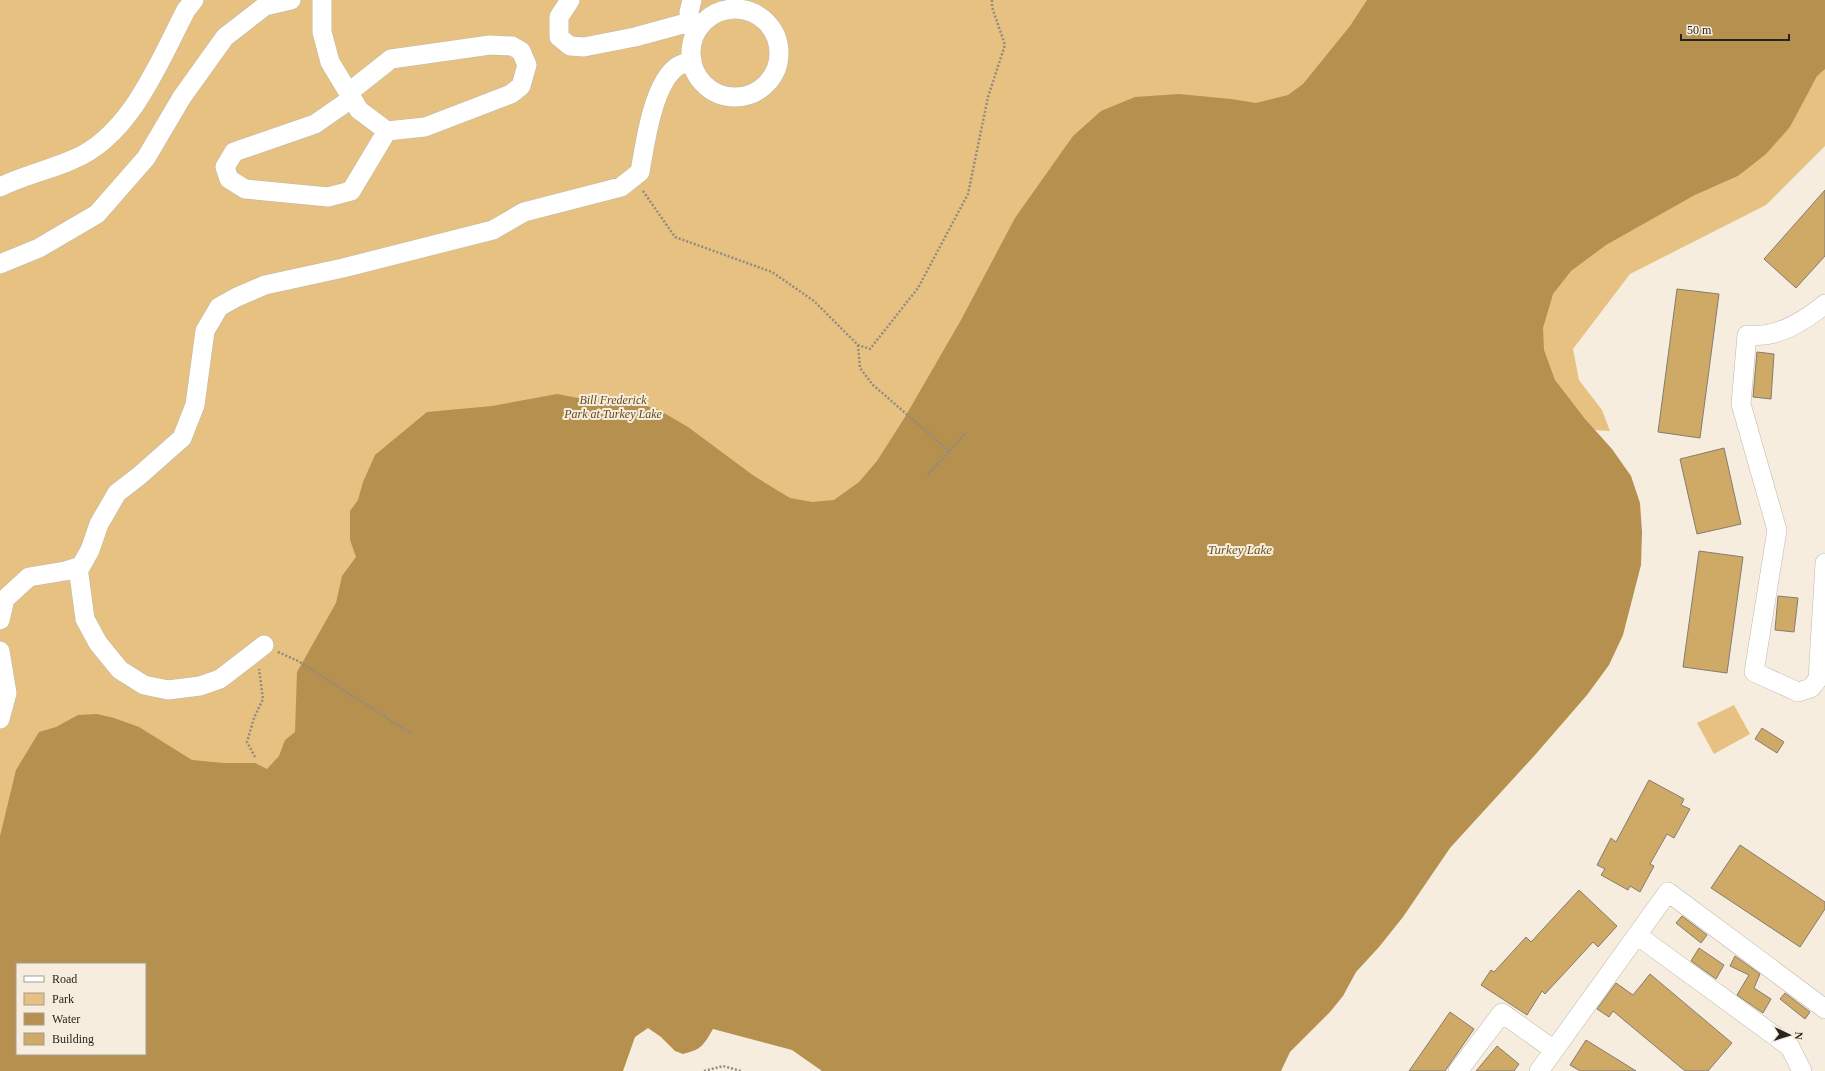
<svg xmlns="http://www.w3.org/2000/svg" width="1825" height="1071" font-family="'Times New Roman',serif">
<rect width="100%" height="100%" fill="#f6edde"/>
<path fill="#e6c181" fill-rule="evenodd" d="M0 0H1825V146L1766 205 1630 274 1573 349 1579 380 1602 410 1610 431 1031 399 17 964V1054L0 1071ZM1795 116 1790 127 1738 176 1693 196Z
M1734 705 1750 734 1714 754 1697 723Z"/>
<path fill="#b5904e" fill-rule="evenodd" d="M1367 0H1825V69L1817 76 1790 127 1766 154 1738 176 1693 196 1606 245 1571 271 1553 294 1543 328 1544 350 1555 380 1585 419 1612 449 1631 476 1640 503 1642 532 1641 565 1623 635 1609 665 1587 695 1535 755 1450 848 1403 917 1379 947 1356 972 1343 996 1330 1012 1290 1052 1281 1071H822L792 1050 713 1029C703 1046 702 1049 683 1054L675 1051 661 1037 648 1028 635 1037 623 1071H0V836L16 770 39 732 56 727 78 715 97 714 114 718 139 727 192 760 224 763H255L267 769 279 756 285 740 295 732 297 672 336 603 342 576 356 557 350 540V511L358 500 363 482 375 455 427 412 492 406 557 394 620 406 634 402 659 410 688 427 754 476 790 498 812 502 834 500 859 482 877 461 905 417 961 320 1015 218 1073 136 1101 111 1135 97 1179 94 1231 99 1256 103 1288 95 1303 84 1350 26ZM17 964H145V1054H17Z"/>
<path fill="#cfa966" stroke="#857d70" d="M1825 190V256L1796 288 1764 259Z
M1677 289 1719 294 1700 438 1658 432Z
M1757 352 1774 354 1771 399 1753 397Z
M1724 448 1741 524 1697 534 1680 459Z
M1699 551 1743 557 1727 673 1683 667Z
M1778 596 1798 598 1794 632 1775 630Z
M1762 728 1784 742 1777 753 1755 739Z
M1649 780 1684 799 1681 805 1690 809 1674 838 1667 834 1650 864 1654 866 1640 892 1630 886 1628 890 1601 875 1605 869 1597 865 1611 838 1616 842Z
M1740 845 1825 902V909L1800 947 1711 888Z
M1579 890 1617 926 1598 947 1593 942 1545 994 1542 991 1527 1015 1481 985 1491 970 1494 972 1526 937 1531 942Z
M1682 916 1707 935 1701 943 1676 923Z
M1699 948 1724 965 1716 979 1691 961Z
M1735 956 1760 974 1754 988 1771 999 1763 1013 1737 995 1749 975 1730 966Z
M1650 974 1732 1043 1708 1071H1685L1613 1011 1609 1017 1597 1009 1616 983 1633 995Z
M1785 993 1810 1012 1805 1019 1780 999Z
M1450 1012 1474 1029 1445 1071H1409Z
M1586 1040 1636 1071H1580L1570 1065Z
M1497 1046 1519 1064 1514 1071H1476Z"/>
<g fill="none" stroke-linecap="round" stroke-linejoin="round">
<g stroke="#bfb7a8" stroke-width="20">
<path id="minor" d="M322 0V32L330 62 359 110 387 131 425 127 511 94 521 86 527 65 521 51 512 46 490 45 391 59 348 93
M570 0 559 17V37L570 46 584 47 635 37 690 22
M692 0 689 12 690 22 697 29
M691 53a44 44 0 1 1 88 0a44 44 0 1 1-88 0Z
M351 99 315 124 234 152 225 167 229 179 245 189 328 197 351 191 387 131
M0 187C24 175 50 170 74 159 131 135 159 62 186 10L194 0
M0 264 39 248 97 214 146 158 182 97 225 37 265 6 291 0
M1825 304C1803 322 1776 339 1747 335L1741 404 1777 530 1754 672 1798 692 1811 688 1818 679 1825 563
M78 567 85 619 98 643 120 670 144 685 168 690 200 686 220 679 264 645
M0 620 5 599 29 577 65 571 81 566 90 550 99 524 117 493 139 476 182 438 195 405 205 331 219 307 237 297 265 285 343 268 493 230 524 212 621 187 640 172C645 144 653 82 678 66 682 64 687 62 692 60
M0 651 7 693 0 719
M1637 935 1790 1047 1802 1071
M1458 1071 1502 1013 1554 1050
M1539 1071 1668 892 1825 1009"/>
</g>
<path stroke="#928b81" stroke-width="2.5" stroke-dasharray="2 2" stroke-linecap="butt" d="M643 191 675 237 772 272 814 301 858 345 870 349 918 288 968 194 988 97 1005 45 992 7V0
M858 345 860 368 873 385 949 451
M928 474 966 433
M278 652 298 661 412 734
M255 757 247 742 254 718 263 699 259 669
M704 1071 723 1066 741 1071"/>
<use href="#minor" stroke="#fff" stroke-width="19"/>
</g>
<g text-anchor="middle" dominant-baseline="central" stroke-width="4" stroke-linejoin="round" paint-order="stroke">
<g font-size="12" font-style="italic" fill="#654b18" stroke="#f6edde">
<text x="613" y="400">Bill Frederick<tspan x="613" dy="14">Park at Turkey Lake</tspan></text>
</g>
<g font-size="13" font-style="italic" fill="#6e5321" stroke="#f6edde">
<text x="1240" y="549">Turkey Lake</text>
</g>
</g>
<rect x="16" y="963" width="130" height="92" fill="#f6edde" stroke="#a49d92"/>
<rect x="24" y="976" width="20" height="6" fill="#ffffff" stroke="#a49d92"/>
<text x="52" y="983" font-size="12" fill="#28251f">Road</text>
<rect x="24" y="993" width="20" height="12" fill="#e6c181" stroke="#a49d92"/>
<text x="52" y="1003" font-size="12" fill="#28251f">Park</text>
<rect x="24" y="1013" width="20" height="12" fill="#b5904e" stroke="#a49d92"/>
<text x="52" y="1023" font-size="12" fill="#28251f">Water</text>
<rect x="24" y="1033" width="20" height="12" fill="#cfa966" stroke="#a49d92"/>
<text x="52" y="1043" font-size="12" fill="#28251f">Building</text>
<g transform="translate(1789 1035) rotate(94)" stroke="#f6edde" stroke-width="3" paint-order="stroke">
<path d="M0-3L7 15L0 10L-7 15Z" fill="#28251f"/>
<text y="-6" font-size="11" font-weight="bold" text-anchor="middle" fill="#28251f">N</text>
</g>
<path d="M1681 34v6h108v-6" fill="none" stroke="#28251f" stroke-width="2"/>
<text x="1687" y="34" font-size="12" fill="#28251f" stroke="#f6edde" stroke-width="3" paint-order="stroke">50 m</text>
</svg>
